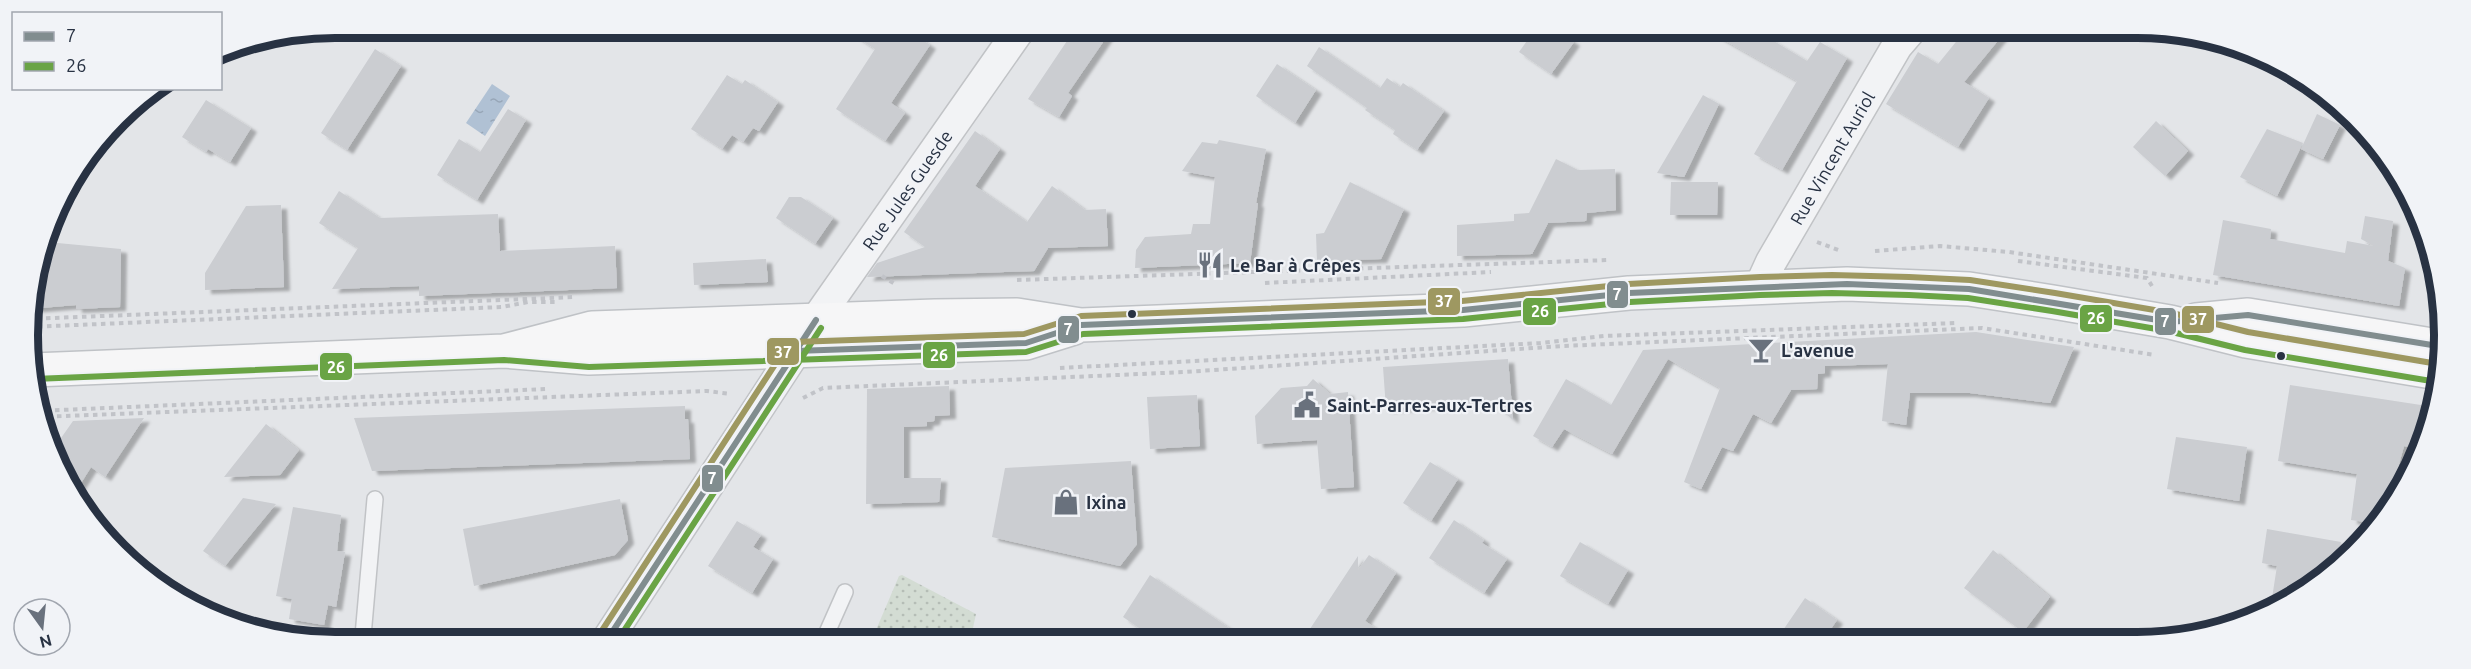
<svg xmlns="http://www.w3.org/2000/svg" width="2471" height="669" font-family="Ubuntu,sans-serif">
<defs>
<pattern id="park-dots" width="8" height="8" patternUnits="userSpaceOnUse" patternTransform="scale(1.5)"><rect width="8" height="8" fill="#d3dcd3"/><path d="M2 2h.1M6 6h.1" fill="none" stroke="#b5bdb6" stroke-width="1.8" stroke-linecap="round"/></pattern>
<pattern id="water-ripples" width="26" height="14" patternUnits="userSpaceOnUse" patternTransform="scale(1.5)"><rect width="26" height="14" fill="#b0c1d4"/><path d="M2 4q2-2 4 0t4 0M15 11q2-2 4 0t4 0" fill="none" stroke="#97a6b7"/></pattern>
<filter id="shadow"><feDropShadow dx="6" dy="4" stdDeviation="1.5" flood-color="#0004"/></filter>
</defs>
<rect width="100%" height="100%" fill="#e3e5e8"/>
<path fill="url(#park-dots)" d="M902 575 976 614 971 637H873L899 576Z"/>
<path fill="url(#water-ripples)" d="M492 84 510 96 485 136 466 123Z"/>
<path fill="#cbcdd1" filter="url(#shadow)" d="M844 29H906L930 45 891 103 905 113 885 141 836 109 875 49Z
M1075 29H1112L1068 93 1072 96 1059 117 1028 99Z
M1534 31H1557L1574 42 1551 74 1519 52Z
M1708 31H1757L1807 61 1820 42 1847 58 1782 170 1754 154 1797 81Z
M1964 32H2005L1964 82 1989 98 1958 147 1886 104 1918 52 1938 64Z
M1319 47 1380 88 1387 78 1400 87 1403 83 1444 111 1417 150 1393 134 1395 130 1365 110 1367 108 1307 66Z
M375 49 401 66 347 150 321 133Z
M1277 64 1316 90 1295 123 1256 96Z
M727 75 742 84 745 80 778 102 759 131 753 128 743 142 732 135 722 149 691 129Z
M1703 95 1719 104 1684 177 1657 173Z
M206 100 251 128 230 162 208 149 206 152 182 137Z
M508 109 526 120 477 200 437 175 459 139 480 152Z
M2317 114 2340 125 2323 159 2301 149Z
M2156 121 2188 151 2165 176 2133 147Z
M2267 129 2303 143 2277 196 2240 177Z
M975 131 1000 149 975 186 1027 222 1052 186 1085 210 1106 209 1108 246 1048 248 1034 271 867 277 877 263 925 247 904 232Z
M1219 140 1266 149 1256 203H1258L1250 263 1135 268 1136 250 1145 237 1191 234 1193 224H1210L1215 177 1182 171 1202 142 1217 144Z
M1556 159 1578 170 1615 169 1616 210 1587 213 1586 221 1548 223 1532 254 1457 256V225L1514 221V214L1529 213Z
M1350 182 1404 209 1381 259 1317 261 1316 234 1324 233Z
M1671 182H1718L1717 215H1670Z
M339 191 380 218 498 214 500 251 615 246 617 288 419 296V286L332 289 358 248 319 223Z
M789 197H801L833 218 815 244 776 218Z
M281 205 284 287 205 290V273L246 206Z
M2365 216 2393 221 2388 261 2405 268 2399 306 2213 275 2223 220 2271 229 2270 239 2345 253 2347 241 2374 246 2361 239Z
M47 242 121 249 120 307 76 309V305L29 309Z
M766 259 768 282 694 285 693 263Z
M1976 332 2074 347 2050 403 1970 393H1910L1906 425 1882 421 1888 364 1825 366V373L1818 374 1817 389 1791 390 1771 423 1753 414 1733 451 1722 447 1701 489 1684 482 1720 388 1668 359 1612 454 1564 429 1552 447 1533 436 1566 379 1611 405 1643 350Z
M1508 359 1513 420 1492 402 1386 409 1383 367Z
M1313 379 1330 394 1348 392 1354 487 1321 489 1317 440 1257 444 1255 416 1281 388 1307 386Z
M2290 385 2434 407 2420 449 2404 446 2388 504 2374 523 2351 520 2357 474 2278 461Z
M949 386 950 415 935 416 934 421 927 422V426L904 427V478H941L939 502 866 504 867 389Z
M1197 395 1200 446 1150 449 1147 397Z
M685 406V419H688L690 459 372 471 354 418Z
M144 418 105 477 91 467 76 491 54 448 73 421Z
M266 424 299 450 280 475 224 477Z
M2176 437 2247 447 2239 501 2167 489Z
M1131 461 1137 544 1120 566 992 537 1005 468Z
M1430 462 1458 479 1431 521 1403 503Z
M243 498 276 504 225 566 203 551Z
M620 499 628 540 615 555 474 586 463 529Z
M293 507 341 515 337 551 345 552 336 607 328 605 324 625 289 619 292 599 276 596Z
M1454 520 1484 540 1482 543 1507 559 1484 593 1429 558Z
M737 521 761 535 753 547 773 559 752 593 708 566Z
M2267 529 2341 542 2335 566 2270 611 2277 566 2262 563Z
M1580 542 1628 570 1608 604 1560 576Z
M1993 550 2050 597 2023 632 1964 588Z
M1369 555 1396 573 1365 621 1390 638H1304L1358 556V570Z
M1150 575 1244 638H1154L1123 617Z
M1805 598 1837 620 1824 639H1777Z"/>
<g fill="none" stroke-linecap="round" stroke-linejoin="round">
<g stroke="#c1c3c6" stroke-width="18">
<path id="service" d="M363 636 375 499
M825 637 845 592"/>
</g>
<g stroke="#c1c3c6" stroke-width="33">
<path id="minor" d="M1760 286 1771 262 1897 46 1909 32
M609 637 816 320 1020 29"/>
</g>
<g stroke="#bfc2c6" stroke-width="36">
<path id="primary" d="M2196 320 2248 315 2438 346
M504 351 592 328 935 316 1017 315 1081 325 1463 310 1629 293 1847 284 1969 289 2053 302 2170 322 2246 341 2438 373
M33 370 504 351 589 358 1026 343 1074 328"/>
</g>
<path stroke="#c1c3c8" stroke-width="4" stroke-dasharray="4.5 4.5" stroke-linecap="butt" d="M1817 242 1841 251
M1875 251 1940 246 2009 252 2218 283
M2018 261 2147 278 2152 286
M882 276 895 284
M1017 280 1609 260
M1265 283 1491 272
M28 319 575 297
M29 327 502 307 528 302H559
M1060 368 1540 343 1604 336 1957 323
M803 398 823 388 1185 372 1562 346 1982 328 2155 355
M37 411 546 389
M39 417 707 391 731 394"/>
<use href="#service" stroke="#f2f3f5" stroke-width="15"/>
<use href="#minor" stroke="#f2f3f5" stroke-width="30"/>
<use href="#primary" stroke="#f6f6f7" stroke-width="33"/>
<g stroke="#f1f3f7" stroke-width="10">
<path id="bus-1" d="M795 351 1026 343 1081 325 1463 310 1629 293 1847 284 1969 289 2170 322 2248 315 2438 346
M609 637 816 320"/>
</g>
<g stroke="#f1f3f7" stroke-width="10">
<path id="bus-2" d="M34 379 504 360 589 367 1026 352 1083 334 1463 319 1630 302 1760 295 1832 293 1909 295 1968 298 2052 311 2168 331 2245 350 2437 382
M620 637 821 328"/>
</g>
<g stroke="#f1f3f7" stroke-width="10">
<path id="bus-3" d="M601 632 787 346 794 342 1024 334 1081 316 1462 301 1628 284 1760 277 1832 275 1909 277 1970 280 2055 293 2172 313 2248 332 2438 364"/>
</g>
<use href="#bus-1" stroke="#818d8f" stroke-width="6"/>
<use href="#bus-2" stroke="#6aa445" stroke-width="6"/>
<use href="#bus-3" stroke="#9e9861" stroke-width="6"/>
</g>
<defs>
<g id="restaurant-bare" transform="scale(2.07)"><path d="M-5-6h1v4h1v-4h1v4h1v-4h1v5L-1.5 .5V6h-2V.5L-5-1ZM5-6V6H3V1.5H1.5Q1.5-4 5-6Z" fill="#69717d" stroke="#f1f3f7" stroke-width="2.5" paint-order="stroke"/></g>
<g id="bar-bare" transform="scale(2.07)"><path d="M-6-5H6L.8 .8V4.5H3.5V6h-7V4.5H-.8V.8Z" fill="#69717d" stroke="#f1f3f7" stroke-width="2.5" paint-order="stroke"/></g>
<g id="civic-bare" transform="scale(2.07)"><path d="M-.6-6.5H3V-4.5H.6V-3L4-1V1h2V6H-6V1h2V-1L-.6-3ZM-1.2 2.5V6h2.4V2.5Z" fill="#69717d" stroke="#f1f3f7" stroke-width="2.5" paint-order="stroke"/></g>
<g id="shop-bare" transform="scale(2.07)"><path d="M-5-2.5h2.3a2.7 3.5 0 0 1 5.4 0H5L5.5 6h-11ZM-1.5-2.5h3a1.5 2.3 0 0 0-3 0Z" fill="#69717d" stroke="#f1f3f7" stroke-width="2.5" paint-order="stroke"/></g>
</defs>
<g fill-rule="evenodd">
<use href="#restaurant-bare" x="1210" y="265"/>
<use href="#bar-bare" x="1761" y="350"/>
<use href="#civic-bare" x="1307" y="405"/>
<use href="#shop-bare" x="1066" y="502"/>
</g>
<g fill="#283243" stroke="#f1f3f7" stroke-width="2">
<circle cx="1132" cy="314" r="5"/>
<circle cx="2281" cy="356" r="5"/>
</g>
<g text-anchor="middle" dominant-baseline="central" stroke-width="4.5" stroke-linejoin="round" paint-order="stroke">
<g font-size="18" fill="#283243" stroke="#f1f3f7">
<text transform="translate(1832 158) rotate(-60)">Rue Vincent Auriol</text>
<text transform="translate(907 190) rotate(-55)">Rue Jules Guesde</text>
</g>
<g font-size="18" font-weight="bold" fill="#283243" stroke="#f1f3f7" text-anchor="start">
<text x="1230" y="265">Le Bar à Crêpes</text>
<text x="1781" y="350">L'avenue</text>
<text x="1327" y="405">Saint-Parres-aux-Tertres</text>
<text x="1086" y="502">Ixina</text>
</g>
</g>
<path d="M0 0H2471V669H0ZM335 38H2137A297 297 0 0 1 2434 335V335A297 297 0 0 1 2137 632H335A297 297 0 0 1 38 335V335A297 297 0 0 1 335 38Z" fill="#f1f3f7" fill-rule="evenodd"/>
<path fill="none" stroke="#283243" stroke-width="8" d="M335 38H2137A297 297 0 0 1 2434 335V335A297 297 0 0 1 2137 632H335A297 297 0 0 1 38 335V335A297 297 0 0 1 335 38Z"/>
<g stroke="#f1f3f7" stroke-width="2">
<rect x="1606" y="280" width="23" height="29" rx="6" fill="#818d8f"/>
<rect x="1427" y="287" width="34" height="29" rx="6" fill="#9e9861"/>
<rect x="1522" y="297" width="35" height="29" rx="6" fill="#6aa445"/>
<rect x="2079" y="304" width="34" height="29" rx="6" fill="#6aa445"/>
<rect x="2181" y="305" width="34" height="29" rx="6" fill="#9e9861"/>
<rect x="2154" y="307" width="23" height="29" rx="6" fill="#818d8f"/>
<rect x="1057" y="315" width="23" height="29" rx="6" fill="#818d8f"/>
<rect x="766" y="337" width="34" height="29" rx="6" fill="#9e9861"/>
<rect x="922" y="341" width="34" height="28" rx="6" fill="#6aa445"/>
<rect x="319" y="352" width="34" height="29" rx="6" fill="#6aa445"/>
<rect x="701" y="464" width="23" height="29" rx="6" fill="#818d8f"/>
</g>
<g font-size="16" text-anchor="middle" font-weight="bold" fill="#fff">
<text x="1617" y="300">7</text>
<text x="1444" y="307">37</text>
<text x="1540" y="317">26</text>
<text x="2096" y="324">26</text>
<text x="2198" y="325">37</text>
<text x="2165" y="327">7</text>
<text x="1068" y="335">7</text>
<text x="783" y="358">37</text>
<text x="939" y="361">26</text>
<text x="336" y="373">26</text>
<text x="712" y="484">7</text>
</g>
<rect x="12" y="12" width="210" height="78" fill="#f1f3f7" stroke="#a1a6af" stroke-width="1.5"/>
<rect x="24" y="32" width="30" height="9" fill="#818d8f" stroke="#a1a6af" stroke-width="1.5"/>
<text x="66" y="42" font-size="18" fill="#283243">7</text>
<rect x="24" y="62" width="30" height="9" fill="#6aa445" stroke="#a1a6af" stroke-width="1.5"/>
<text x="66" y="72" font-size="18" fill="#283243">26</text>
<g transform="translate(42 627) rotate(165)"><circle r="28" fill="#f1f3f7" stroke="#a1a6af" stroke-width="1.5"/>
<path d="M0-4.5L10 22L0 15L-10 22Z" fill="#69717d"/>
<text y="-9" font-size="16" font-weight="bold" text-anchor="middle" fill="#283243">N</text>
</g>
</svg>
